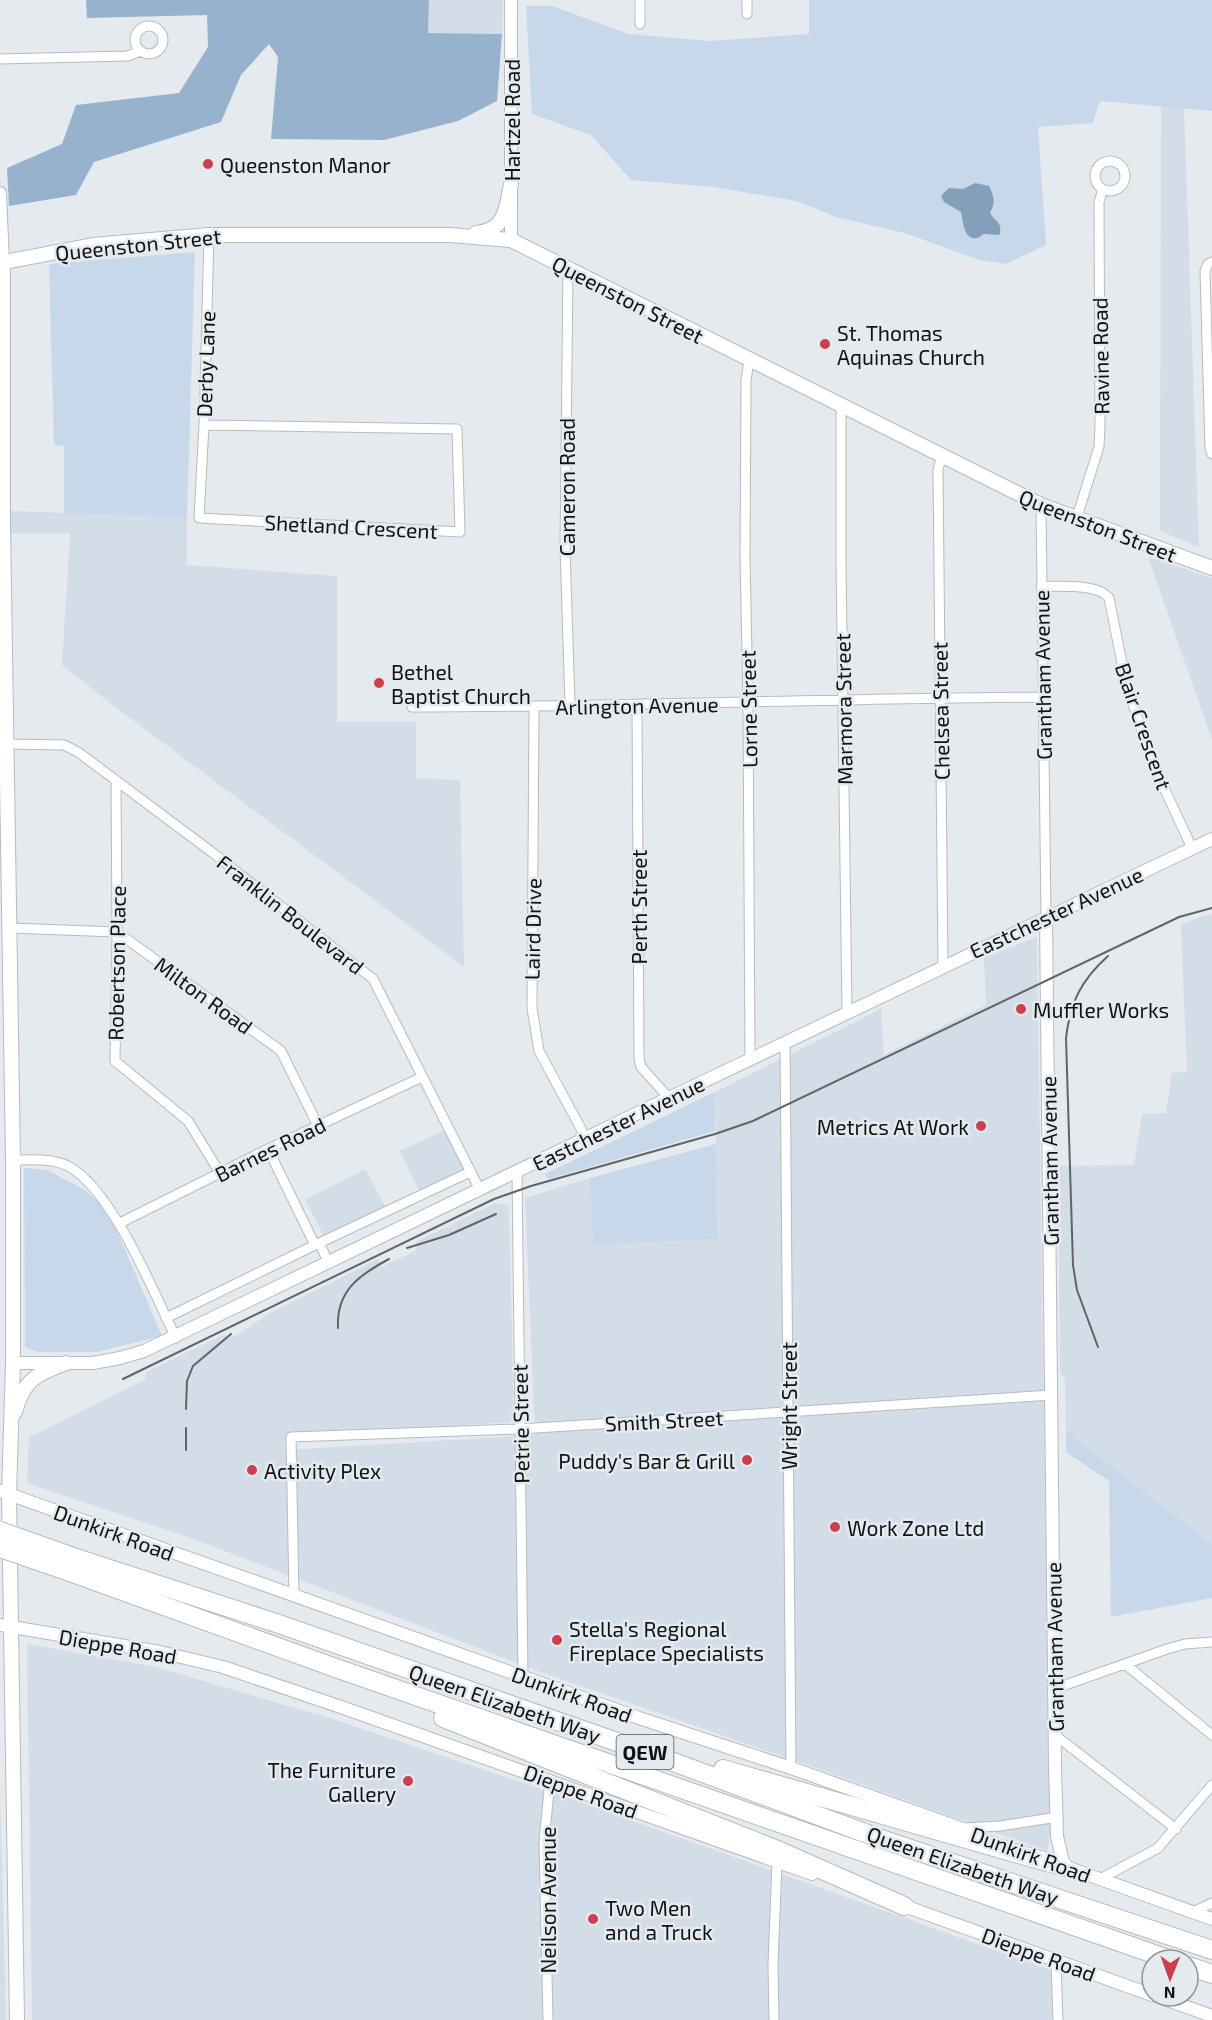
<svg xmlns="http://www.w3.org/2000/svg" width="1212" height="2020" font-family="'Exo 2',sans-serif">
<rect width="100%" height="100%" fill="#e5eaef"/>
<path fill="#d3dde8" d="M429 0H503L502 34 427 33Z
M1161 106 1184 107 1199 547 1160 531Z
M11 511 187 517V565L337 576V722H416V778L460 780 464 967 110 703 62 665 70 533H10Z
M1148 557 1212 578V740Z
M1212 914V1544L1066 1431 1065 1380 1060 1371 1058 1166 1134 1165 1142 1114 1166 1113 1172 1073 1187 1072 1181 926 1188 921Z
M1037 937 1050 1836 1047 1851 813 1767 538 1671 191 1538 27 1483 29 1437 145 1380 146 1372 223 1335 236 1336 270 1313 378 1259 382 1267 417 1250 416 1242 495 1203 509 1205 514 1422 286 1436 285 1450 535 1435 525 1198 590 1178 593 1245 718 1239 715 1092 881 1009 884 1055 986 1005 984 958Z
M446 1129 466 1171 420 1193 400 1151Z
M365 1169 386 1208 326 1240 305 1200Z
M27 1644 156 1667 339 1721 577 1801 1053 1971 1052 2020H32Z
M0 1788 6 2020H0Z"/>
<path fill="#c6d8ea" d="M809 0H1212V111L1100 101 1093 123 1038 127 1046 245 1006 264 979 260 905 233 836 217 797 201 713 187 631 180 591 135 532 114 526 6H552L629 34 709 41 809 34Z
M195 252 187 517 64 513V446L54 445 49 264Z
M715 1092V1131L548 1179 545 1174Z
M716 1144 718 1239 593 1245 590 1178Z
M24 1168 47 1170 83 1189 108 1210 162 1336 97 1352H37L25 1347Z
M1066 1431 1212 1544V1598L1111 1617 1109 1481 1066 1452Z"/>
<path fill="#97b2cd" d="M86 0H429L428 33 502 34 497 101 458 121 384 140 271 139 278 57 269 44 241 75 221 122 94 162 76 195 9 206 7 168 62 144 76 105 179 93 208 47 207 15 87 18Z"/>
<path fill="#849fb9" d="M975 183 989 186C994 196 996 202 990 213 995 222 1002 221 1000 234 994 236 993 234 986 234 980 234 984 236 977 238 964 241 963 221 961 212L944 202 941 196 949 188 963 189Z"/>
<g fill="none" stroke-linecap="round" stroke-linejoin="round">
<g stroke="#b6bbbf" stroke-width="11">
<path id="minor" d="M640 0V24
M747 14V0
M135 40a14 14 0 1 1 28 0a14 14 0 1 1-28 0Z
M0 59 128 56 140 51
M1095 176a15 15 0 1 1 30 0a15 15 0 1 1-30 0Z
M1212 262 1208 264 1205 271 1210 448 1212 454
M568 269 565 548 570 705
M749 360 746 381 745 558 748 703 750 1059
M841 406V564L847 1012
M204 425 457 429 460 532 199 518 204 425 209 235
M942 456 938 469 943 966
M1041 505 1046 917
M1076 520 1099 447 1100 426 1099 202 1103 189
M1041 586C1060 587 1097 583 1109 598L1126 683 1152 762 1192 848
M637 705 639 1058 641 1067 669 1098
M412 707C622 707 832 698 1042 697
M534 707 532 1008 539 1051 586 1138
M7 744 64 745 78 752 213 853 373 979 480 1190
M116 781 117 932 115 1061 188 1121 220 1173
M9 928 117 932 281 1051 318 1126
M785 1043 791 1768
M268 1149 315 1245
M13 1160C31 1160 51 1158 68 1166 112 1189 154 1293 176 1338
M517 1172 523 1676
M120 1223 268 1149 422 1077
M319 1243 328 1261
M166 1318 315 1245 470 1172
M294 1596 291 1437 520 1429 1052 1395
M1125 1664 1212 1735
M1054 1689 1167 1649 1185 1644 1212 1642
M1055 1735 1176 1829
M965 1828 1000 1826 1058 1817
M1100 1879 1158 1848 1212 1785
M1193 1912 1212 1903
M1056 1961 1058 2020
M548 2020 544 1842 550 1780
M774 2020 773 1965 777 1862"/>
</g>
<g stroke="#b6bbbf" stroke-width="14">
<path id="tertiary" d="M0 193 3 263
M511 240V0
M1046 917 1055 1766 1057 1836 1064 1867
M13 1363H93L120 1358 144 1351 669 1098 1212 839
M0 1491 639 1718 791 1768 980 1835
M0 1625 160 1652 223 1667 341 1707 812 1874
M1058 1864 1212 1919
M899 1904 1152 1995
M1156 1996 1212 2016"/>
</g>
<g stroke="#b6bbbf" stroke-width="16">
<path id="secondary" d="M476 233C506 230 506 209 511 184
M0 263 93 245 209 235H450L511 240 1041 505 1212 568
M3 263V524L13 1160V1363L9 1494 17 2020
M15 1412C24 1379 37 1374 66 1363"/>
</g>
<g stroke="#b6bbbf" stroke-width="20">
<path id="motorway" d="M76 1558 276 1623 660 1757 881 1839 1212 1950
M70 1572 333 1667 1171 1960
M443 1718 775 1849 904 1906
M723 1769 1064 1867
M1188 1966 1212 1974"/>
</g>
<use href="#minor" stroke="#fff" stroke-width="9"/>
<use href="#tertiary" stroke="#fff" stroke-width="12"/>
<use href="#secondary" stroke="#fff" stroke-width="14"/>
<use href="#motorway" stroke="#fff" stroke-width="18"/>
<path stroke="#606466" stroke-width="2" d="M407 1248 449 1235 496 1214
M338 1328C336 1291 359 1275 389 1259
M1098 1347 1077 1290 1073 1265 1066 1038C1070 1003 1081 980 1108 956
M123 1379 494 1199 531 1186 715 1134 753 1121 1179 917 1212 908
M186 1409 187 1381 193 1366 231 1334
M186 1428V1450"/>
<g stroke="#b6bbbf" stroke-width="20" stroke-linecap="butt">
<path id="motorway-bridge" d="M0 1531 76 1558
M0 1548 70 1572"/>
</g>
<use href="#motorway-bridge" stroke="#fff" stroke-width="18"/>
</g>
<g fill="#ce3e4c" stroke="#e5eaef" stroke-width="2">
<circle cx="208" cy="164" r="6"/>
<circle cx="825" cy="344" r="6"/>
<circle cx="379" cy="683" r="6"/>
<circle cx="1021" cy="1009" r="6"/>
<circle cx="981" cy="1126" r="6"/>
<circle cx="747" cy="1460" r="6"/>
<circle cx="252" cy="1470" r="6"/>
<circle cx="835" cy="1527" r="6"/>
<circle cx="557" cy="1640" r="6"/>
<circle cx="408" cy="1781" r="6"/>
<circle cx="593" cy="1919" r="6"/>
</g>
<g text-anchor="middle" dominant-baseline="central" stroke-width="5" stroke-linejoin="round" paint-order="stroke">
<rect fill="#e5eaef" stroke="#505355" stroke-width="1.5" x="616.5" y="1735" width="57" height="34" rx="4.5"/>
<g font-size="20" font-weight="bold" fill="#101213">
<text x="645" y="1752">QEW</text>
</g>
<g font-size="21" fill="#101213" stroke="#e5eaef">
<text transform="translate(511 120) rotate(-90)">Hartzel Road</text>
<text transform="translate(138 244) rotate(-6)">Queenston Street</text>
<text transform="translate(628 299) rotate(27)">Queenston Street</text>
<text transform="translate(1100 356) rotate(-91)">Ravine Road</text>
<text transform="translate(205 364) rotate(-88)">Derby Lane</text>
<text transform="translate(566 487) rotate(-90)">Cameron Road</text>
<text transform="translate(1098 525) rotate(21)">Queenston Street</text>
<text transform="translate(351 526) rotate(3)">Shetland Crescent</text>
<text transform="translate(1042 675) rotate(-91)">Grantham Avenue</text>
<text transform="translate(637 705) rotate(-1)">Arlington Avenue</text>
<text transform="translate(748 709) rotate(-91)">Lorne Street</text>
<text transform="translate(843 709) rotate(-91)">Marmora Street</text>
<text transform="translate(940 711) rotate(-91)">Chelsea Street</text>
<text transform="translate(1144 726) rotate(71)">Blair Crescent</text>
<text transform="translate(638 907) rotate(-90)">Perth Street</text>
<text transform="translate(1056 912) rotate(-25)">Eastchester Avenue</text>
<text transform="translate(291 914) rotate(38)">Franklin Boulevard</text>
<text transform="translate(532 929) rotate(-89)">Laird Drive</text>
<text transform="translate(116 963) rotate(-89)">Robertson Place</text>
<text transform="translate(204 995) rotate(36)">Milton Road</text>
<text transform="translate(618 1123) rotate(-26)">Eastchester Avenue</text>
<text transform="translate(270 1149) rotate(-26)">Barnes Road</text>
<text transform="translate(1049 1161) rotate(-91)">Grantham Avenue</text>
<text transform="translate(788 1406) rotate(-90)">Wright Street</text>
<text transform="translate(664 1420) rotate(-3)">Smith Street</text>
<text transform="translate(520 1424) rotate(-91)">Petrie Street</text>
<text transform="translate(114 1532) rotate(20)">Dunkirk Road</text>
<text transform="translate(118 1646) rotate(10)">Dieppe Road</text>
<text transform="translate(1054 1647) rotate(-91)">Grantham Avenue</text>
<text transform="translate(572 1694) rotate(20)">Dunkirk Road</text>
<text transform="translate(505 1703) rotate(19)">Queen Elizabeth Way</text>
<text transform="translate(581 1791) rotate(20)">Dieppe Road</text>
<text transform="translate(1031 1854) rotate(20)">Dunkirk Road</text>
<text transform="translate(963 1865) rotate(19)">Queen Elizabeth Way</text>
<text transform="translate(547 1900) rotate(-90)">Neilson Avenue</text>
<text transform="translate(1039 1954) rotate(20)">Dieppe Road</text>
</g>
<g font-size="21" fill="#101213" stroke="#e5eaef" text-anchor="start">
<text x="220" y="164">Queenston Manor</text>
<text x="837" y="332">St. Thomas<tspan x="837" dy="24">Aquinas Church</tspan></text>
<text x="391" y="671">Bethel<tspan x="391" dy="24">Baptist Church</tspan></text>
<text x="1033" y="1009">Muffler Works</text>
<text x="969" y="1126" text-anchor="end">Metrics At Work</text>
<text x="735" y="1460" text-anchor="end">Puddy's Bar &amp; Grill</text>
<text x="264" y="1470">Activity Plex</text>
<text x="847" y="1527">Work Zone Ltd</text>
<text x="569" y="1628">Stella's Regional<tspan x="569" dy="24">Fireplace Specialists</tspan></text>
<text x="396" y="1769" text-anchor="end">The Furniture<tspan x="396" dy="24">Gallery</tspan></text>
<text x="605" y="1907">Two Men<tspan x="605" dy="24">and a Truck</tspan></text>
</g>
</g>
<g transform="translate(1170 1978) rotate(181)"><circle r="28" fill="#e5eaef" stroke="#909497" stroke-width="1.5"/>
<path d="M0-4.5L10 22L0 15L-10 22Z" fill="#ce3e4c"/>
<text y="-9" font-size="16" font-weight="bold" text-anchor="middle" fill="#101213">N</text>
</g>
</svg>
